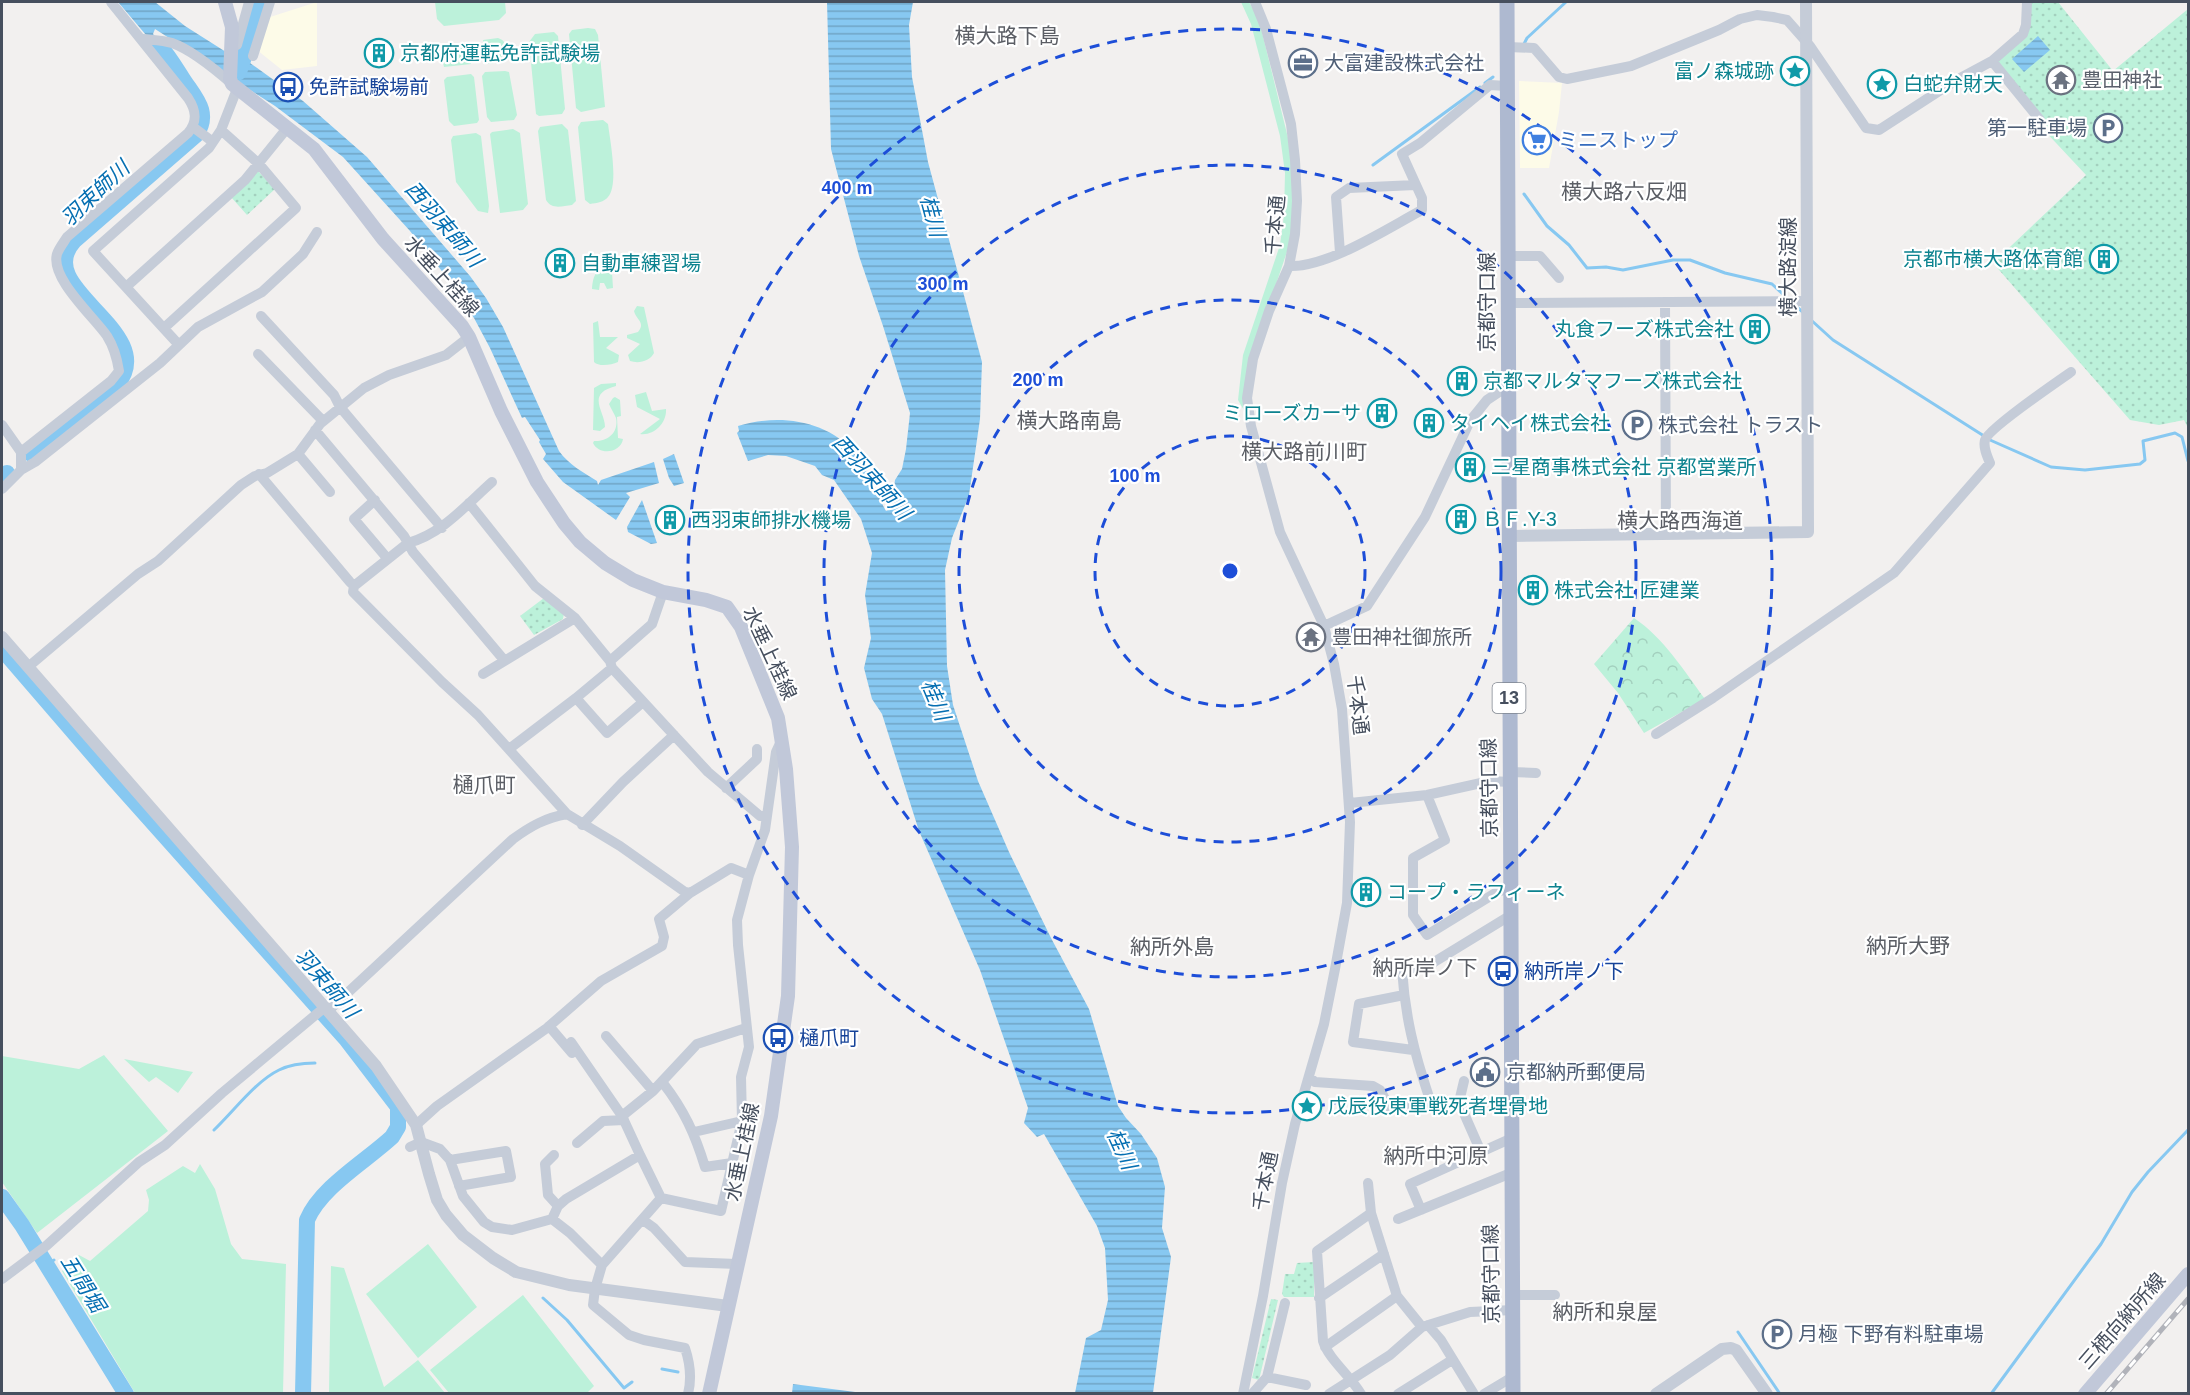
<svg xmlns="http://www.w3.org/2000/svg" width="2190" height="1395" font-family="Arial,'Noto Sans JP',sans-serif">
<defs>
<pattern id="forest-crowns" width="20" height="18" patternUnits="userSpaceOnUse" patternTransform="scale(1.5)"><rect width="20" height="18" fill="#bcf1da"/><path d="M2 6a3 3 0 1 1 6 0M12 15a3 3 0 1 1 6 0" fill="none" stroke="#a3d0be"/></pattern>
<pattern id="park-dots" width="8" height="8" patternUnits="userSpaceOnUse" patternTransform="scale(1.5)"><rect width="8" height="8" fill="#bcf1da"/><path d="M2 2h.1M6 6h.1" fill="none" stroke="#a3d0be" stroke-width="1.8" stroke-linecap="round"/></pattern>
<pattern id="water-rules" width="6" height="5" patternUnits="userSpaceOnUse" patternTransform="scale(1.5)"><rect width="6" height="5" fill="#87c8f1"/><path d="M0 2.5h6" fill="none" stroke="#70a5c6"/></pattern>
</defs>
<rect width="100%" height="100%" fill="#f2f0ef"/>
<path fill="#fdfbe8" d="M317 2V66L282 70 257 50 267 18Z
M1519 81 1562 83 1559 112 1549 168H1520Z"/>
<path fill="#bcf1da" d="M435 2H505L506 13 499 20 444 26 437 19Z
M1241 2H1249L1259 20 1288 138 1293 172 1292 237 1251 358 1245 412 1238 400 1243 355 1280 245 1284 215 1285 173 1280 136 1251 24Z
M588 28 595 29 598 35 605 107 581 112 576 108 569 34 572 30Z
M554 32 558 36 565 109 562 114 539 116 536 114 529 42 535 34Z
M498 38C508 41 507 51 508 60L505 62 485 64 483 40Z
M467 42 470 45 471 51H468L469 57H471V64L444 67 441 53 443 47Z
M505 71 509 72 517 115 514 120 491 122 487 117 482 76 485 72Z
M471 74 474 77 479 120 477 123 454 126 449 121 444 80 447 77Z
M603 120 608 124C610 140 619 185 608 197 604 202 597 203 590 204L585 200 578 127 581 122Z
M562 124 568 130 576 201 572 205C562 206 552 210 546 200L538 131 540 127Z
M513 129 520 133 528 204 523 210 500 213 490 134 492 132Z
M476 133 481 136 489 206 488 213 478 211 456 182 451 140 453 136Z
M608 266 612 272 613 288 607 289 604 283H600L599 290 592 289C593 277 595 269 608 266Z
M637 306 644 307 654 353C650 361 639 364 630 361L628 355 640 344 627 338V335L638 332C646 322 636 320 634 311Z
M598 321 600 337H618L606 348 619 355 618 362C611 365 599 367 594 362L593 323Z
M616 383V386C585 394 605 411 605 427L600 431 593 430 594 388 601 384Z
M646 392 652 411 666 409C667 423 654 436 640 434L660 419 637 407 635 395Z
M613 398 615 397 620 400 621 416 617 417 618 438 623 439C621 453 599 456 593 443L594 441C607 442 619 433 616 418 614 413 611 409 609 404Z
M104 1055 168 1131 37 1233 2 1182V1056L79 1069Z
M124 1059 193 1072 178 1093 156 1077 149 1082Z
M200 1164 215 1189 231 1244 242 1259 286 1264 283 1393H135L62 1271 79 1255 90 1261 148 1211 149 1200 146 1190 183 1166 195 1173Z
M428 1244 477 1307 418 1358 366 1294Z
M331 1266 344 1268 384 1387 418 1360 445 1393H329Z
M523 1295 594 1386 586 1394 449 1393 430 1370Z"/>
<path fill="url(#forest-crowns)" d="M1634 618C1664 638 1684 671 1705 699L1644 733 1618 693 1594 664Z"/>
<path fill="url(#park-dots)" d="M2031 2H2058L2113 71 2188 9V428L2184 420 2159 425 2130 420 1993 263 2086 175 2042 128 1991 66 2029 29Z
M258 171 275 189 247 215 231 197Z
M544 598 564 613 563 619 534 635 520 616Z
M1314 1262V1297H1284L1282 1294 1285 1274H1294L1297 1263Z
M1271 1299 1278 1300 1259 1380 1252 1378Z"/>
<path fill="url(#water-rules)" d="M118 2H155L185 26 226 52 238 53 245 58 262 7H264L250 63 303 101 367 157 470 276 486 298 503 327 559 451C569 465 583 472 597 481L598 485 601 480 654 462 659 483 626 493 630 497 616 520 563 482 543 459 546 454 539 442 540 440 525 417 522 418 490 348 474 318 456 292 452 282 445 275 410 231 343 157 275 106 155 29 153 34 157 39 146 35Z
M827 2H913L909 25 912 77 928 162 982 362 980 419 969 495 952 538 945 570 947 666 953 705 978 781 1009 852 1051 938 1089 1009 1118 1106 1126 1118 1141 1134 1157 1158 1165 1187 1162 1228 1171 1257 1153 1393H1075L1086 1338 1101 1330 1108 1300 1105 1248 1097 1226 1044 1134 1037 1137 1024 1123 1028 1108 980 970 919 831 882 714 872 699 864 668 871 638 865 595 872 553 861 519 834 480 822 475 815 466 786 456 768 455 748 461 737 433 739 431 738 426C777 414 826 419 855 453 866 465 877 495 886 511L891 509 895 480 902 469 906 449 910 413 883 326 859 256 831 149Z
M2038 36 2050 50 2024 72 2012 59Z
M674 454 684 483 674 486 669 478 663 459Z
M642 500 657 543 651 544 628 532 627 527Z
M793 1384 863 1393H792Z"/>
<g fill="none" stroke-linecap="round" stroke-linejoin="round">
<path stroke="#87c8f1" stroke-width="3" d="M1524 44 1527 38 1566 2
M1485 83 1493 77
M1373 165 1480 87
M1524 194 1547 226 1569 245 1587 268 1606 267 1623 270 1673 260H1690L1725 273 1772 284 1786 297
M1793 304 1804 313
M1811 320 1833 340 1984 436
M1990 440 2051 467 2085 470 2140 464 2145 460 2143 441 2175 433 2182 437 2188 461
M214 1130C233 1112 256 1081 279 1070 291 1064 303 1063 315 1063
M46 1265 54 1260
M543 1298 567 1320 624 1388 632 1382
M1738 1332 1780 1394
M662 1369 678 1372
M1991 1394 2101 1244 2132 1192 2148 1172 2188 1130"/>
<path stroke="#87c8f1" stroke-width="16" d="M239 72 262 2
M31 454 117 385C161 330 30 289 74 241L196 135C212 111 193 96 181 76 174 65 168 55 159 45
M2 478 7 473
M2 649 114 779 346 1039 398 1107V1127L392 1137C365 1162 321 1187 307 1220L303 1394
M2 1197 22 1225 126 1394"/>
<path stroke="#c5ccd8" stroke-width="10" d="M143 39C152 40 163 40 172 43 192 50 216 70 232 84
M237 45 249 2
M1508 47 1534 48 1559 77 1567 79 1631 66 1719 30 1740 19 1757 15 1773 17 1787 20 1810 46 1866 128 1879 130 1953 82 1992 61 2040 120
M253 56 270 2
M1992 61 2023 34 2026 25 2027 2
M193 127 213 142
M1340 253 1336 197 1349 188 1415 185
M1508 256H1540L1559 278
M1289 266C1327 268 1388 228 1422 210V198L1402 154 1420 143 1490 85 1507 86
M126 287 245 180 288 127
M1665 302 1666 534
M1508 303 1807 301
M261 316 334 395 340 407 442 528
M164 328 296 208 259 164 221 130
M179 345 93 251 209 148 221 130 237 89
M258 354 323 421
M2 425 21 452V470L2 489
M315 430 404 536 413 552 504 660
M21 452 111 381 119 371C117 358 114 347 107 336 93 316 50 278 57 254 59 248 64 242 67 237L188 133C198 121 196 110 188 98L111 2
M298 454 330 492
M21 470 35 462 160 363 198 327 262 292 303 254 317 232
M259 474 350 582 354 586 353 592 442 682 478 715 567 814 620 846 685 892 690 893 731 868 749 875
M375 500 354 519 387 558
M469 503 535 586 575 618 610 661 612 668 708 772 760 816H767
M354 586 408 543C442 534 466 505 492 482
M1324 626 1367 606 1425 517 1470 421 1487 400 1499 392 1508 390
M610 661 652 624 663 592
M28 667 138 574 158 561 241 485 255 476 267 473 298 454 320 424 364 388 389 375 446 355 469 337
M612 668 576 698 607 733 643 702
M483 674 575 618
M1656 734 1713 698 1894 573 1990 463C1987 456 1983 447 1985 440 1988 429 2058 381 2071 372
M509 749 576 698
M1510 772 1536 773
M726 788 757 759V749
M1427 795 1445 840 1413 858V915L1427 935 1497 892 1511 888
M1350 803 1427 795 1490 781 1510 782
M582 825 623 782 674 735
M1404 995 1359 1004 1353 1042 1413 1050
M328 1011 513 839C531 826 545 818 567 814
M549 1026 572 1053
M606 1036 653 1091 622 1116
M571 1042 622 1116 640 1155
M1310 1078 1315 1082 1373 1086 1380 1090 1390 1108 1425 1105 1429 1097C1414 1052 1405 1016 1402 969L1426 967 1511 915
M1464 1081 1459 1102 1481 1152
M663 1083C684 1110 695 1134 705 1167L732 1163
M653 1091 697 1044 746 1028
M416 1125 437 1106 547 1028 601 981 662 946 664 937 659 919 690 893
M694 1132 742 1121
M577 1143 603 1121 624 1120
M410 1147 421 1142 440 1149 450 1160 463 1196 484 1222 492 1227 512 1230 552 1219 570 1233 602 1265
M554 1155 545 1164 548 1195 558 1206
M450 1160 506 1151 511 1177 459 1186
M1368 1183 1371 1213
M661 1198 721 1211 742 1121 741 1077 749 1047 738 945 737 920 749 875 765 830 776 752 782 739
M1421 1210 1410 1184 1512 1138
M552 1219 558 1206 566 1199 640 1155 661 1198 602 1265 595 1289 593 1305 629 1335 644 1340 685 1348C690 1363 692 1378 688 1394
M1398 1219 1511 1173
M643 1220 654 1228 685 1262 737 1264
M2 1279 46 1246 139 1162 165 1145 222 1093 325 1007
M1512 1295H1555
M1319 1298 1384 1254
M1428 1325 1441 1340 1474 1394
M1325 1347 1397 1296
M1267 1377 1306 1385
M1243 1394 1263 1296 1282 1183 1295 1124 1324 1024 1335 969 1347 903 1350 822 1342 709 1334 664 1324 626 1280 532 1251 426 1247 398 1253 359 1269 311 1289 266 1295 234 1297 201 1295 160 1291 124 1266 29 1255 2
M1252 1394 1267 1377 1285 1303
M1329 1394 1390 1355 1422 1327 1470 1312 1513 1310
M1361 1394C1350 1375 1329 1360 1323 1341L1317 1251 1371 1213 1397 1296 1422 1327
M1398 1394 1452 1360
M1484 1394 1514 1376"/>
<path stroke="#c5ccd8" stroke-width="12" d="M1509 536 1808 532 1806 2
M2 637 376 1066 416 1125 429 1174 437 1200 446 1215 463 1235 493 1258 516 1272 569 1285 728 1306
M1656 1394 1722 1349 1731 1348 1736 1350 1767 1394"/>
<path stroke="#c1c8d9" stroke-width="14" d="M225 2 232 27 230 79 232 84 314 149 383 239 462 326 469 337 501 411 537 482 564 523 580 542 605 563 633 580 663 592 706 600 727 607 741 627 778 718 786 769 792 847 788 996 771 1116 709 1394
M2085 1394 2188 1274"/>
<path stroke="#aeb9d0" stroke-width="15" d="M1507 2 1513 1394"/>
<g stroke="#b1b3ba" stroke-width="5">
<path id="rail" d="M2106 1394 2188 1299"/>
</g>
<use href="#rail" stroke="#fff" stroke-width="3" stroke-dasharray="9" stroke-linecap="butt"/>
</g>
<g fill="none" stroke="#1d4ed8" stroke-width="3" stroke-dasharray="10 8">
<circle cx="1230" cy="571" r="135"/>
<circle cx="1230" cy="571" r="271"/>
<circle cx="1230" cy="571" r="406"/>
<circle cx="1230" cy="571" r="542"/>
</g>
<defs>
<g id="building-ring" transform="scale(1.5)"><circle r="9.5" fill="#fff" stroke="#0f9aa8" stroke-width="1.5"/><path d="M-4-6H4V6H1V3H-1V6H-4ZM-2.5-4.3h1.7v1.8h-1.7ZM.8-4.3h1.7v1.8H.8ZM-2.5-1h1.7V.8h-1.7ZM.8-1h1.7V.8H.8Z" fill="#0f9aa8"/></g>
<g id="office-ring" transform="scale(1.5)"><circle r="9.5" fill="#fff" stroke="#5c6f8a" stroke-width="1.5"/><path d="M-6-3h4V-5.5h4V-3h4V5H-6ZM-1-4.5V-3h2v-1.5ZM-6 0V1H6V0Z" fill="#5c6f8a"/></g>
<g id="sight-ring" transform="scale(1.5)"><circle r="9.5" fill="#fff" stroke="#0f9aa8" stroke-width="1.5"/><path d="M0-6L1.8-2.2L6-1.7L2.9 1.2L3.7 5.4L0 3.3L-3.7 5.4L-2.9 1.2L-6-1.7L-1.8-2.2Z" fill="#0f9aa8"/></g>
<g id="temple-ring" transform="scale(1.5)"><circle r="9.5" fill="#fff" stroke="#6b7280" stroke-width="1.5"/><path d="M0-6L5-2H3V0L6.5 2.5H4V6H1.5V3h-3V6H-4V2.5H-6.5L-3 0V-2H-5Z" fill="#6b7280"/></g>
<g id="bus-ring" transform="scale(1.5)"><circle r="9.5" fill="#fff" stroke="#1a4fb4" stroke-width="1.5"/><path d="M-5-6H5V4H4V6H2V4H-2V6H-4V4H-5ZM-3.5-4V0h7V-4ZM-3.5 1.2v1.5H-2V1.2ZM2 1.2v1.5H3.5V1.2Z" fill="#1a4fb4"/></g>
<g id="parking-ring" transform="scale(1.5)"><circle r="9.5" fill="#fff" stroke="#5c6f8a" stroke-width="1.5"/><path d="M-3.5-5.5H1a3.5 3.5 0 0 1 0 7H-1V5.5H-3.5ZM-1-3.4V-.6H.8a1.4 1.4 0 0 0 0-2.8Z" fill="#5c6f8a"/></g>
<g id="supermarket-ring" transform="scale(1.5)"><circle r="9.5" fill="#fff" stroke="#3f7fe0" stroke-width="1.5"/><path d="M-6-5.5h2.5l.6 2H6L4.5 2H-2.5L-4.4-4H-6ZM-1.5 3.2a1.3 1.3 0 1 0 .1 0ZM3 3.2a1.3 1.3 0 1 0 .1 0Z" fill="#3f7fe0"/></g>
<g id="civic-ring" transform="scale(1.5)"><circle r="9.5" fill="#fff" stroke="#5c6f8a" stroke-width="1.5"/><path d="M-.6-6.5H3V-4.5H.6V-3L4-1V1h2V6H-6V1h2V-1L-.6-3ZM-1.2 2.5V6h2.4V2.5Z" fill="#5c6f8a"/></g>
</defs>
<g fill-rule="evenodd">
<use href="#building-ring" x="379" y="53"/>
<use href="#office-ring" x="1303" y="63"/>
<use href="#sight-ring" x="1795" y="71"/>
<use href="#temple-ring" x="2061" y="80"/>
<use href="#sight-ring" x="1882" y="84"/>
<use href="#bus-ring" x="288" y="87"/>
<use href="#parking-ring" x="2108" y="128"/>
<use href="#supermarket-ring" x="1537" y="140"/>
<use href="#building-ring" x="2104" y="259"/>
<use href="#building-ring" x="560" y="263"/>
<use href="#building-ring" x="1755" y="329"/>
<use href="#building-ring" x="1462" y="381"/>
<use href="#building-ring" x="1382" y="413"/>
<use href="#building-ring" x="1429" y="423"/>
<use href="#parking-ring" x="1637" y="425"/>
<use href="#building-ring" x="1470" y="467"/>
<use href="#building-ring" x="1461" y="519"/>
<use href="#building-ring" x="670" y="520"/>
<use href="#building-ring" x="1533" y="590"/>
<use href="#temple-ring" x="1311" y="637"/>
<use href="#building-ring" x="1366" y="892"/>
<use href="#bus-ring" x="1503" y="971"/>
<use href="#bus-ring" x="778" y="1038"/>
<use href="#civic-ring" x="1485" y="1072"/>
<use href="#sight-ring" x="1307" y="1106"/>
<use href="#parking-ring" x="1777" y="1334"/>
</g>
<g text-anchor="middle" dominant-baseline="central" stroke-width="4.5" stroke-linejoin="round" paint-order="stroke">
<rect fill="#fff" stroke="#7e848e" stroke-width="1.5" x="1492.5" y="683" width="33" height="30" rx="4.5"/>
<g font-size="18" font-weight="bold" fill="#464f5e">
<text x="1509" y="698">13</text>
</g>
<g font-size="20" fill="#0d838f" stroke="#fff" text-anchor="start">
<text x="400" y="53">京都府運転免許試験場</text>
<text x="1774" y="71" text-anchor="end">富ノ森城跡</text>
<text x="1903" y="84">白蛇弁財天</text>
<text x="2083" y="259" text-anchor="end">京都市横大路体育館</text>
<text x="581" y="263">自動車練習場</text>
<text x="1734" y="329" text-anchor="end">丸食フーズ株式会社</text>
<text x="1483" y="381">京都マルタマフーズ株式会社</text>
<text x="1361" y="413" text-anchor="end">ミローズカーサ</text>
<text x="1450" y="423">タイヘイ株式会社</text>
<text x="1491" y="467">三星商事株式会社 京都営業所</text>
<text x="1482" y="519">ＢＦ.Y-3</text>
<text x="691" y="520">西羽束師排水機場</text>
<text x="1554" y="590">株式会社 匠建業</text>
<text x="1387" y="892">コープ・ラフィーネ</text>
<text x="1328" y="1106">戊辰役東軍戦死者埋骨地</text>
</g>
<g font-size="20" fill="#4e5e75" stroke="#fff" text-anchor="start">
<text x="1324" y="63">大富建設株式会社</text>
<text x="2087" y="128" text-anchor="end">第一駐車場</text>
<text x="1658" y="425">株式会社 トラスト</text>
<text x="1506" y="1072">京都納所郵便局</text>
<text x="1798" y="1334">月極 下野有料駐車場</text>
</g>
<g font-size="20" fill="#5b616d" stroke="#fff" text-anchor="start">
<text x="2082" y="80">豊田神社</text>
<text x="1332" y="637">豊田神社御旅所</text>
</g>
<g font-size="20" fill="#164399" stroke="#fff" text-anchor="start">
<text x="309" y="87">免許試験場前</text>
<text x="1524" y="971">納所岸ノ下</text>
<text x="799" y="1038">樋爪町</text>
</g>
<g font-size="20" fill="#366cbe" stroke="#fff" text-anchor="start">
<text x="1558" y="140">ミニストップ</text>
</g>
<g font-size="20" fill="#464f5e" stroke="#fff">
<text transform="translate(1275 225) rotate(-85)">千本通</text>
<text transform="translate(1788 267) rotate(-90)">横大路淀線</text>
<text transform="translate(442 276) rotate(48)">水垂上桂線</text>
<text transform="translate(1487 302) rotate(-90)">京都守口線</text>
<text transform="translate(770 653) rotate(65)">水垂上桂線</text>
<text transform="translate(1358 705) rotate(83)">千本通</text>
<text transform="translate(1489 788) rotate(-91)">京都守口線</text>
<text transform="translate(742 1152) rotate(-78)">水垂上桂線</text>
<text transform="translate(1265 1181) rotate(-79)">千本通</text>
<text transform="translate(1491 1274) rotate(-91)">京都守口線</text>
<text transform="translate(2122 1321) rotate(-49)">三栖向納所線</text>
</g>
<g font-size="21" fill="#5b5e65" stroke="#fff">
<text x="1007" y="35">横大路下島</text>
<text x="1624" y="191">横大路六反畑</text>
<text x="1069" y="420">横大路南島</text>
<text x="1304" y="451">横大路前川町</text>
<text x="1680" y="520">横大路西海道</text>
<text x="484" y="784">樋爪町</text>
<text x="1908" y="945">納所大野</text>
<text x="1172" y="946">納所外島</text>
<text x="1425" y="967">納所岸ノ下</text>
<text x="1436" y="1155">納所中河原</text>
<text x="1605" y="1311">納所和泉屋</text>
</g>
<g font-size="21" font-style="italic" fill="#056fb2" stroke="#fff">
<text transform="translate(95 193) rotate(-43)">羽束師川</text>
<text transform="translate(933 216) rotate(75)">桂川</text>
<text transform="translate(444 224) rotate(49)">西羽束師川</text>
<text transform="translate(872 477) rotate(48)">西羽束師川</text>
<text transform="translate(936 700) rotate(67)">桂川</text>
<text transform="translate(327 983) rotate(49)">羽束師川</text>
<text transform="translate(1122 1149) rotate(66)">桂川</text>
<text transform="translate(83 1283) rotate(58)">五間堀</text>
</g>
</g>
<circle cx="1230" cy="571" r="9" fill="#1d4ed8" stroke="#fff" stroke-width="3"/>
<g font-size="18" text-anchor="middle" font-weight="bold" fill="#1d4ed8" stroke="#fff" stroke-width="4.5" stroke-linejoin="round" paint-order="stroke">
<text x="847" y="194">400 m</text>
<text x="943" y="290">300 m</text>
<text x="1038" y="386">200 m</text>
<text x="1135" y="482">100 m</text>
</g>
<rect width="2190" height="1395" fill="none" stroke="#464f5e" stroke-width="6"/>
</svg>
